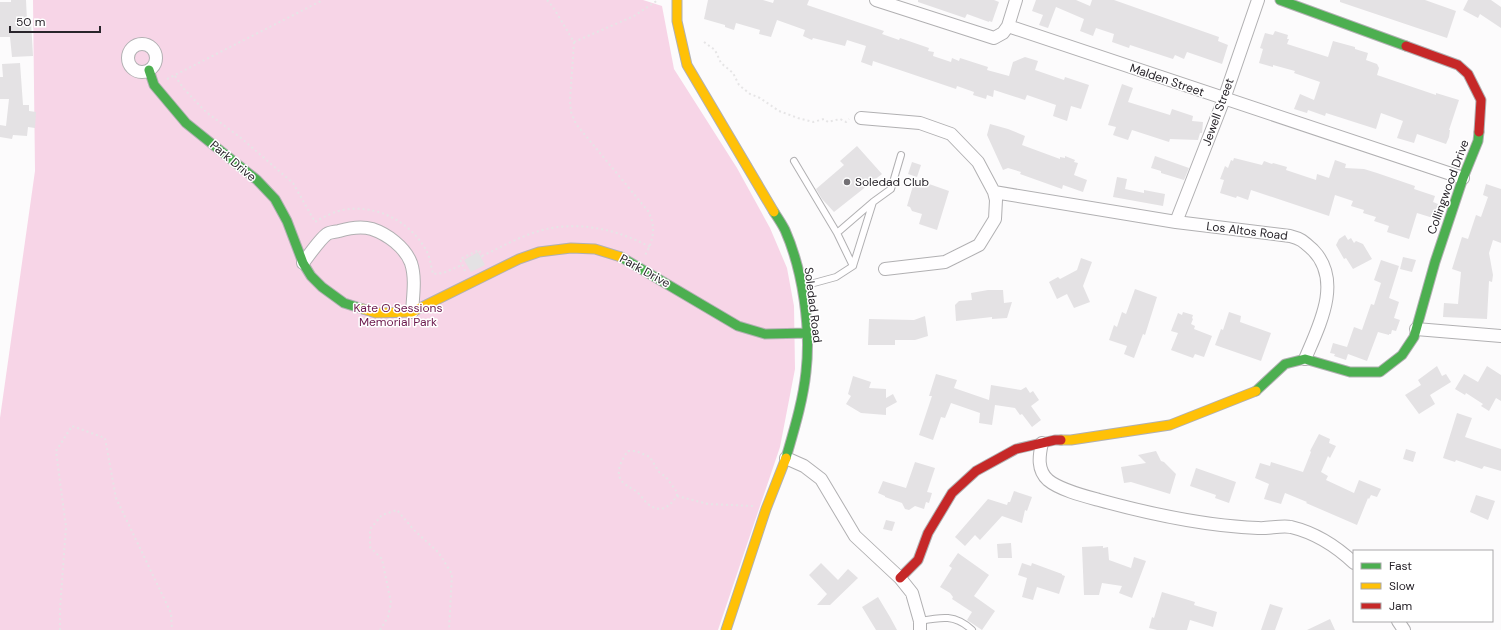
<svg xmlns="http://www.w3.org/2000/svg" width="1501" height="630" font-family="'DM Sans',sans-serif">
<rect width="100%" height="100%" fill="#fcfbfc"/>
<path fill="#f7d5e7" d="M33 0H643L662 6 674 69 737 168 770 228 787 268 794 306 795 369 780 447 718 630H0V418L35 171Z"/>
<path fill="#e4e2e4" d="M11 0H26L27 21H31L33 56 12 57 10 37H0V2H11Z
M708 0H763L773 3 774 0H809L807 5 884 31 882 34 899 40 900 38 929 48 928 51 934 52 933 56 951 62 952 58 959 61 960 58 988 67 987 70 1009 76 1013 62 1025 57 1038 61 1035 70 1064 80 1065 77 1089 85 1081 109 1071 106 1067 121 1053 116 1056 105 1027 95 1025 100 994 90 993 97 987 95 986 99 973 95 974 92 957 86 956 89 873 61 872 66 861 62 866 46 847 40 845 46 813 38 812 40 803 36 805 30 777 20 771 37 759 34 760 30 736 23 734 30 725 27V25L704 19Z
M918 0H994L999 2 992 22 989 21V22L967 14 965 18 918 2Z
M1036 0H1076L1090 6 1092 0H1114L1219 37 1218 41 1228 45 1222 64 1187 52 1184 59 1175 55 1173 59 1130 45 1129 48 1112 42 1114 34 1096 28 1093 36 1080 31 1084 19 1056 7 1048 28 1039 25 1043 15 1032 11Z
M1340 0H1425L1456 11 1447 38 1340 2Z
M1468 0H1491L1501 7V28L1480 14 1478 18 1463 10Z
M1275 31 1288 35 1287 39H1289L1287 44 1328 57 1333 41 1355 47V49L1368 53 1366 60 1377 64 1379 68 1377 75 1436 95V93L1459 100 1449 130H1450L1449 137 1446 144 1417 134 1414 143 1397 138 1403 121 1381 113 1376 129 1326 113 1325 116 1308 110 1307 113 1294 109 1300 94 1314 100 1320 82 1294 73 1295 71 1273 65V67L1259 63 1263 49 1260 48 1265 33 1273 35Z
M20 63 23 105H29V111L36 112 35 128 28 127 27 136 13 135 12 139 0 137V125L6 126 9 99H0V77H3L2 64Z
M1122 84 1133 88 1128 102 1170 115 1172 109 1193 116 1192 121 1203 122 1202 133H1200L1198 140 1170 139 1169 142 1132 130 1128 140 1113 135 1116 127 1108 125Z
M990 124 1008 129 1025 136 1022 145 1060 159V157L1065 158V156L1075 160 1074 162 1078 163 1074 175 1087 180 1083 192 1063 185 1062 189 1020 174 1021 172 1008 168 1003 170 987 135Z
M857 146 882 174 834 212 822 199 816 189 844 165 840 161Z
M1155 156 1189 168 1184 180 1161 173V171L1151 168Z
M1234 158 1262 165 1264 161 1272 164 1273 163 1287 167 1286 170 1316 180 1317 174 1329 178 1335 160 1346 164 1345 168 1364 169 1377 173 1415 186 1414 189 1435 196 1433 202 1438 204 1433 218 1417 213 1409 239 1387 232 1389 226 1374 221 1376 217 1363 213 1364 210 1351 206 1353 201 1335 195 1329 216 1251 190 1248 200 1237 196 1236 198 1220 193 1224 180 1220 179 1225 166 1228 168 1231 160 1233 161Z
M912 162 921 165 917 177 908 174Z
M1117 177 1127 179 1125 189 1144 193V190L1165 194 1163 206 1113 197Z
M915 179 949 191 937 230 919 224 922 214 912 211 910 207 907 206Z
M1486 184 1501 189V243L1493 240 1489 253 1493 275 1492 282 1489 281 1487 319 1443 317 1444 303 1458 304 1461 272 1452 269 1462 237 1468 239 1476 215 1481 217 1488 197 1483 195Z
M1345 235 1348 240 1351 238 1354 243 1356 241 1363 244 1372 259 1353 269 1346 258 1344 259 1336 245 1339 239Z
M478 252 485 265 471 272 464 260Z
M1403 257 1416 260 1412 272 1400 269Z
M1081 258 1092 262 1083 286 1090 302 1074 308 1067 294 1057 299 1049 282 1058 277 1060 279 1077 270Z
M1381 260 1399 266 1389 298 1399 302 1394 318 1400 320 1396 331 1392 330 1391 334H1389V335L1378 332 1367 361 1348 354 1346 360 1334 356 1335 354 1330 353 1333 343 1347 347 1354 327 1362 330 1371 304 1374 305 1381 283 1374 280Z
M1135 289 1157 297 1145 335 1143 334 1134 358 1124 354 1127 346 1109 340 1114 325 1117 327 1122 312 1126 314Z
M988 290H1003L1004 303 1012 302 1007 318 992 319V317L956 321 955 305 959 301 972 300 971 293Z
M1183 312 1193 315 1192 318 1193 319 1191 324 1195 326 1194 329 1212 336 1204 357 1195 354 1193 358 1171 350 1178 333 1171 331 1178 313 1182 315Z
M1229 312 1241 316 1240 322 1271 333 1261 361 1215 345 1221 329 1223 330Z
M925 316 928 336 915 340H895V345H868L869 319 914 320Z
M1437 366 1442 376 1446 374 1451 382 1430 395 1435 404 1419 414 1405 395 1421 385 1418 380Z
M1487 366 1501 375V401L1496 398 1489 411 1481 406 1483 404 1466 393 1465 395 1455 389 1464 374 1478 382Z
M936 374 957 380 954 388 989 400 991 385 1021 390 1026 387 1030 393 1033 391 1039 400 1031 406 1041 420 1032 427 1022 414 1020 415 1015 408 995 405 992 425 979 423 980 413 951 403 945 418 941 417 933 440 919 435 932 396H929Z
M853 376 871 382 869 388 886 389V398L893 394 897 402 886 408V415L861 413 846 404 851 396 848 394Z
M1457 413 1472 418 1465 437 1501 449V471L1484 466 1482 469 1456 460 1455 462 1443 458Z
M1319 434 1330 439 1329 443 1336 446 1330 458 1328 456 1321 472 1328 476 1326 480 1354 493 1359 480 1381 489 1377 497 1371 495 1369 499 1368 498 1357 525 1306 503 1307 502 1285 493 1281 504 1264 499 1269 484 1255 478 1260 463 1270 466 1271 462 1303 472 1311 452 1310 451Z
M1406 449 1416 452 1413 462 1403 459Z
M1156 451 1161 461 1164 462 1176 474 1170 494 1131 482 1124 483 1121 467 1146 463 1138 455Z
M915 462 935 468 927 492 932 493 929 503 926 502 924 509 915 506 909 510 905 509 902 503 885 497V496L878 493 883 481 906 488Z
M1196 468 1236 482 1229 503 1215 498 1216 495 1190 486Z
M1014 491 1032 497 1027 511 1025 510 1022 523 1002 516 980 540 975 535 965 546 955 537 988 499 1007 505 1008 502H1010Z
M1476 495 1495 501 1488 520 1470 512Z
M886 520 895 522 892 531 883 529Z
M1011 543 1012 558H998L997 544Z
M1103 546V548L1108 547 1109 560 1131 568 1134 557 1146 561 1132 598 1119 593 1122 586 1102 583 1099 595H1084L1082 547Z
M958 553 989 575 974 596 995 611 982 630 967 620 972 612 952 599 953 597 950 593 940 587 952 568 949 566Z
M821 563 838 580 848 569 858 578 830 605H817L827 594 809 575Z
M1022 563 1031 566 1032 563 1062 574V575L1065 576 1059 594 1037 587 1033 600 1022 597 1027 578 1018 575Z
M1162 592 1195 602 1194 605 1217 612 1213 627 1190 620 1187 630H1157L1149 628 1152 617 1154 618Z
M878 597 890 617 897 630H876L862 607Z
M1270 604 1283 608 1275 630H1261Z
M1330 619 1335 630H1307Z"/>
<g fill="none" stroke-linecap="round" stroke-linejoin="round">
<g stroke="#b1b0b2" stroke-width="8">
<path id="lane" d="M794 161 837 233
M853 266 837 233 873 202
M803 286 836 277 853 266 873 202 891 189 901 155
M920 621C941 617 955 614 972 630"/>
</g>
<g stroke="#b1b0b2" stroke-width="14">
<path id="street" d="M876 0 994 38 1003 33 1008 26 1016 0
M1008 26 1463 178
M128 58a14 14 0 1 1 28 0a14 14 0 1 1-28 0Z
M861 118 920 123 951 134 978 162 994 192 996 200 995 219 979 245 945 262 885 269
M994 192 1176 222 1290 236C1302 239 1304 242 1313 250 1343 281 1319 326 1305 359
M1176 222 1224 99 1258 0
M303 263C309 255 320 239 327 234 330 232 335 232 339 231 349 228 362 226 372 229 387 234 405 247 411 263 416 278 413 296 412 312
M1416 329 1501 336
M1042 443C1039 456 1037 470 1048 480 1060 490 1084 496 1099 500 1150 514 1204 526 1258 528 1268 529 1281 525 1291 527 1316 533 1336 546 1354 563
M786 458 804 466 821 479 855 536 900 578 912 593 920 621V630
M1398 621 1404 630"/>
</g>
<g stroke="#b1b0b2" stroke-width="11">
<path id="fast" d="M1280 0 1406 46
M149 70 154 85 186 123 257 180 275 199 287 221 303 263 311 276 322 287 344 303 363 309
M774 212C778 218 782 224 785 230 803 271 811 328 806 372 803 401 794 430 786 458
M621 257 738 326 765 334 808 333
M1256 391 1285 364 1305 359 1350 372H1380L1402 355 1414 337 1435 262 1463 178 1478 141 1479 132"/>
</g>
<g stroke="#b1b0b2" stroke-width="11">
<path id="slow" d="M677 0V21L687 65 774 212
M363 309 376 313 412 312 519 259 539 252 571 248 595 249 621 257
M1061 440H1071L1170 425 1256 391
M726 630 766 509 786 458"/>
</g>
<g stroke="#b1b0b2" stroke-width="11">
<path id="jam" d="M1406 46 1458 65 1468 74 1481 100 1479 132
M900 578 918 560 928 533 952 493 976 471 1016 449 1055 440H1061"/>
</g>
<path stroke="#e6e5e6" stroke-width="2" stroke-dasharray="2 3" stroke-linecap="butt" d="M547 0 553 7 574 42 570 100 571 112 576 124 648 211C656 226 654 240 645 255
M574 42 634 16 658 0
M704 42 715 50 721 63 733 73 739 85 750 94 760 98 779 111 798 118 813 122 824 119 828 122 840 119 846 122 849 119
M175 76 184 89 206 112 241 138 293 183 315 222C325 216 337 210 349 209 380 206 411 223 426 250 430 257 431 266 433 274L443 273 462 265
M167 79 323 0
M482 256C501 247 519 237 539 231 576 220 617 229 650 247
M465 271 460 259 479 250 484 260
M677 496V492L666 477 659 472 650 457 636 451H628C621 460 613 476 625 484 629 488 634 489 638 493 642 496 644 501 648 504 661 514 669 507 677 496L708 504 753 506
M60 630V609L66 527 56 451 72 426 105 438 116 498 171 613 172 630
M380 630 388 617 391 603 382 559 370 547V529L382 515 397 510 414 530 439 553 452 574 449 630"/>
<use href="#lane" stroke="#fffeff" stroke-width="6"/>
<use href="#street" stroke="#fffeff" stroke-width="12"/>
<use href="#fast" stroke="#4caf50" stroke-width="9"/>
<use href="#slow" stroke="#ffc107" stroke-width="9"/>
<use href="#jam" stroke="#c62828" stroke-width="9"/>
</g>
<circle fill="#737074" stroke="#fff" stroke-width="1.5" cx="847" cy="182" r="4"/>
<g text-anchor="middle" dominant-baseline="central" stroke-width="3" stroke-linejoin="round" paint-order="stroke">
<g font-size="12" fill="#29252b" stroke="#fff">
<text transform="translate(1167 80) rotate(19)">Malden Street</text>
<text transform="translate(1218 112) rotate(-70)">Jewell Street</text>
<text transform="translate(233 161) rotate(40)">Park Drive</text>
<text transform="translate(1448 187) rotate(-70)">Collingwood Drive</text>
<text transform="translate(1247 231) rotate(7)">Los Altos Road</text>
<text transform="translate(645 271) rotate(29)">Park Drive</text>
<text transform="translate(813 305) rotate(83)">Soledad Road</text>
</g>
<g font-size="12" fill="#29252b" stroke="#fff" text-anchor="start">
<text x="855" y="182">Soledad Club</text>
</g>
<g font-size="12" fill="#6c194d" stroke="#fff">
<text x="398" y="308">Kate O Sessions<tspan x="398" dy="14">Memorial Park</tspan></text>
</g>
</g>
<rect x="1353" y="550" width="140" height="72" fill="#ffffff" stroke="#a9a8aa"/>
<rect x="1361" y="563" width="20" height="6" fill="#4caf50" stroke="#a9a8aa"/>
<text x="1389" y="570" font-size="12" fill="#29252b">Fast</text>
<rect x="1361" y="583" width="20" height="6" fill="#ffc107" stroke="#a9a8aa"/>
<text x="1389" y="590" font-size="12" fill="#29252b">Slow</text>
<rect x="1361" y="603" width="20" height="6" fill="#c62828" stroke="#a9a8aa"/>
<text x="1389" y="610" font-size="12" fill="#29252b">Jam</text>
<path d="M10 26v6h90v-6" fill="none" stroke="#29252b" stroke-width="2"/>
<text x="16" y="26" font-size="12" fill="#29252b" stroke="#ffffff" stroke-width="3" paint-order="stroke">50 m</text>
</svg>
